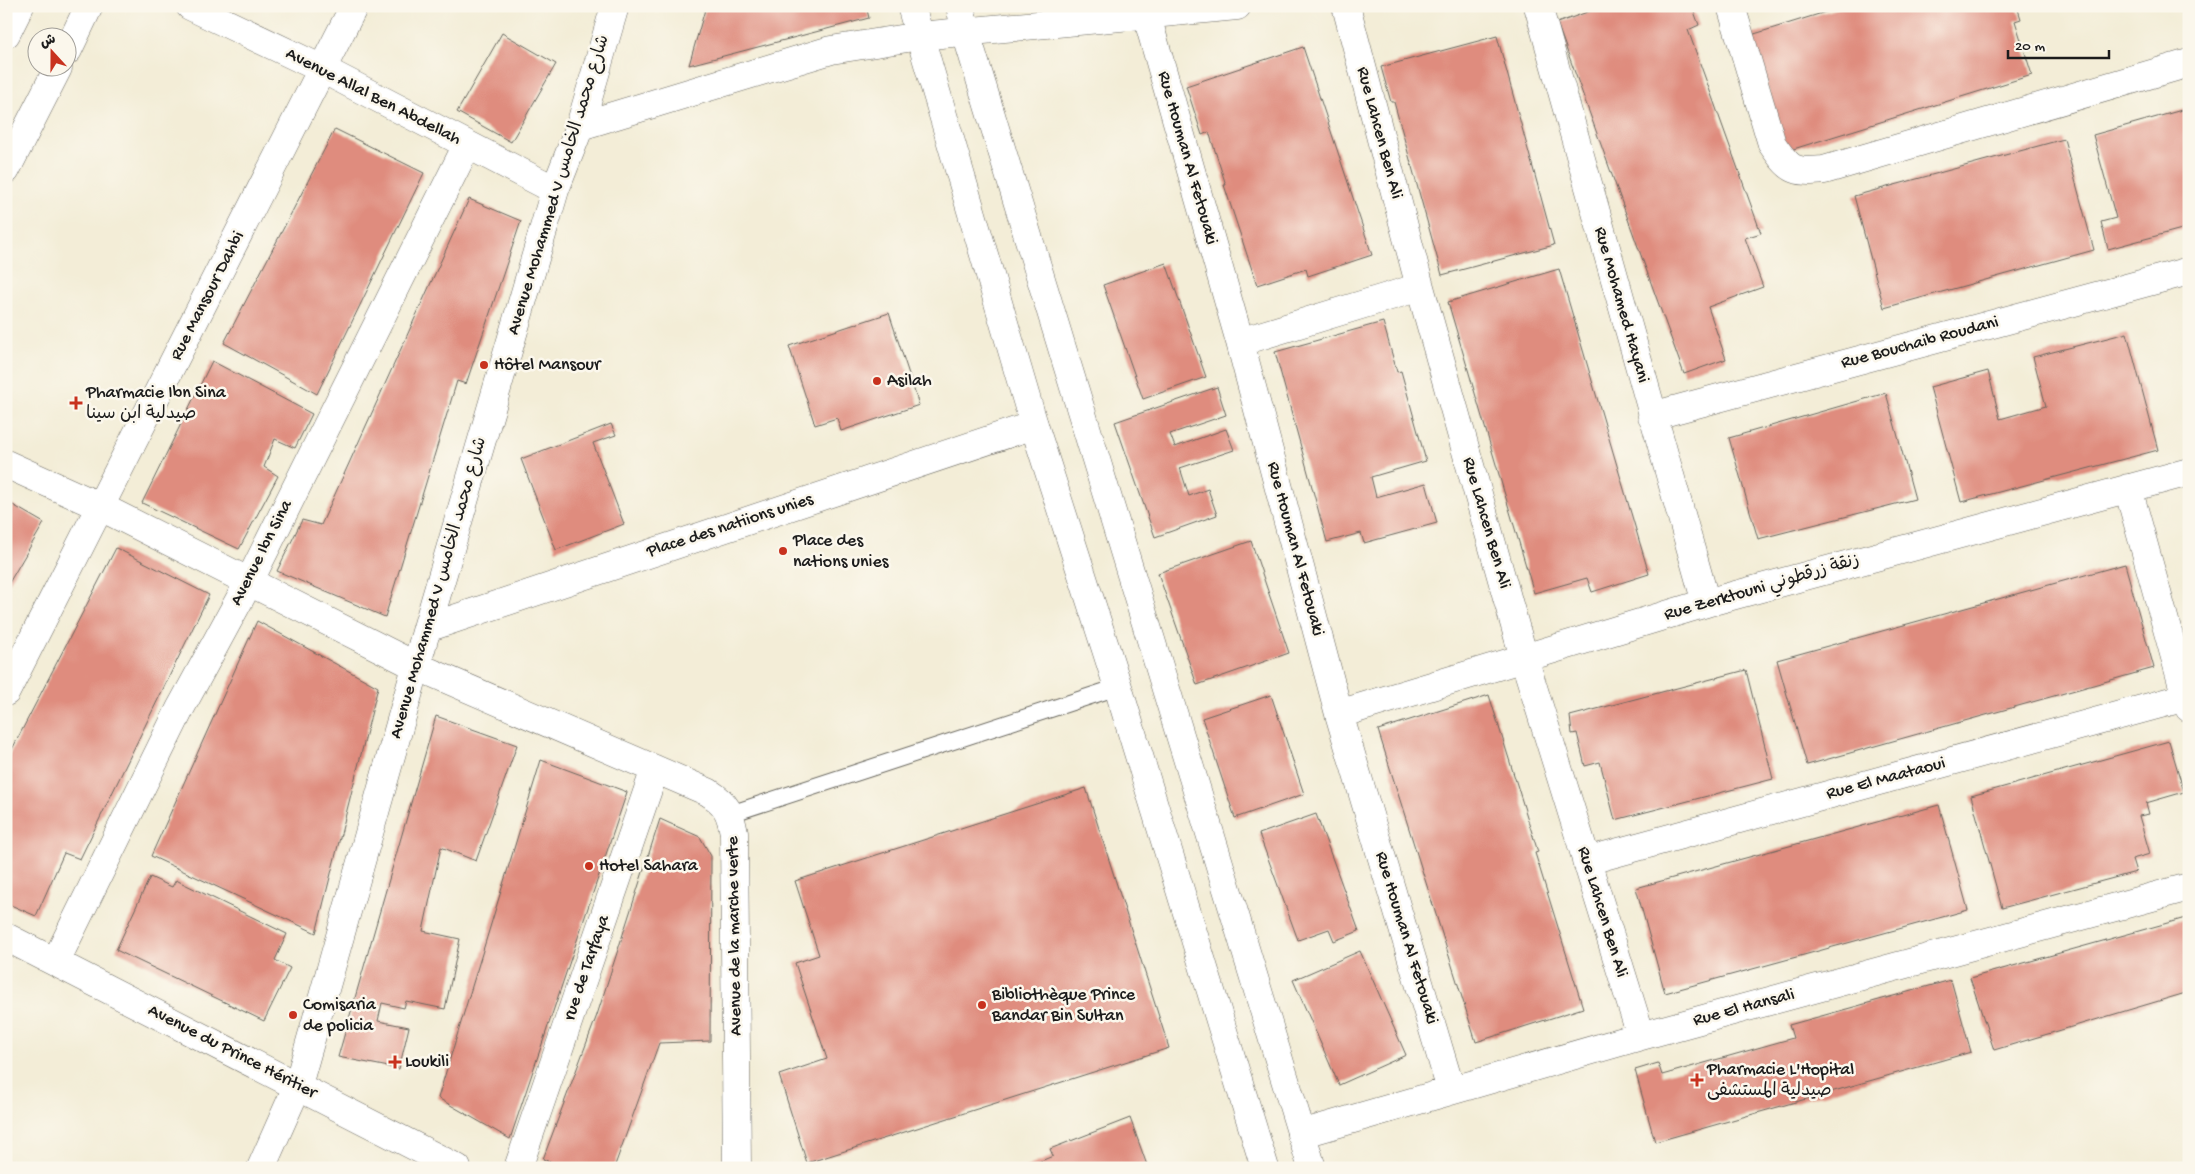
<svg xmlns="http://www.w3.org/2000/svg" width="2195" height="1174" font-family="'Gochi Hand','Playpen Sans Arabic',sans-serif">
<rect width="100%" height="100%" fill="#fbf7ec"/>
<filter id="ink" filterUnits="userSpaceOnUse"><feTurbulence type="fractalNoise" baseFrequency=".02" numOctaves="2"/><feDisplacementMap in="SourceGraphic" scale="10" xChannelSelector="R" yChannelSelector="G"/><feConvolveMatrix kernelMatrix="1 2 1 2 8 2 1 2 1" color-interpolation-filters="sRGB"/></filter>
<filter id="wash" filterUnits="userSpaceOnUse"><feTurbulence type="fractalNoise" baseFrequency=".0096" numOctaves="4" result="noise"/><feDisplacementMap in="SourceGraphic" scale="20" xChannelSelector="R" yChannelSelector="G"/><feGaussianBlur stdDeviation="1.12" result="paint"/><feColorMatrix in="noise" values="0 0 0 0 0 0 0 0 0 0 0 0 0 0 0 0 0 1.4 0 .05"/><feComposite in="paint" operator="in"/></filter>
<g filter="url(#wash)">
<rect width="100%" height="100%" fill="#f3edd7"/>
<g id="blocks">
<path fill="#df8c7e" d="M706 6H866L869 18 689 65Z
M1604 6H1692L1699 25 1688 30 1761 233 1745 238 1763 287 1708 307 1726 359 1684 374 1557 23Z
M1845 6H2017L2021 19 2015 21 2032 75 1787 151 1751 35Z
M502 33 556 64 511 142 457 112Z
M1497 36 1554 245 1442 275 1394 102H1391L1381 67Z
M1303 47 1372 255 1308 276 1306 269 1257 285 1224 185H1226L1209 132 1202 135 1186 86Z
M2189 108V227L2108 249 2101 222 2116 218 2093 135Z
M335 129 424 173 317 394 224 343Z
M2064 139 2094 250 1884 308 1854 196Z
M469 199 521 221 466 384 457 381 385 617 277 571 302 520 321 525Z
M1166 263 1206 377 1143 399 1103 285Z
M1559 269 1649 574 1592 592 1587 578 1534 593 1448 302Z
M889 313 919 405 841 431 837 418 815 425 789 346Z
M1383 322 1397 372 1401 371 1426 461 1371 477 1376 497 1426 483 1437 523 1364 543 1361 533 1327 542 1275 352Z
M2127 333 2158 450 1961 502 1930 387 1988 371 2000 419 2046 406 2033 357Z
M212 361 312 414 295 448 275 439 264 467 278 476 239 549 142 503Z
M1217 387 1226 415 1170 434 1175 447 1226 429 1234 450 1180 468 1189 496 1208 489 1217 515 1155 537 1115 422Z
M1886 393 1915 499 1758 539 1729 438Z
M611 424 616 435 593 443 624 524 556 550 521 459Z
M6 501 44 523 6 588Z
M1251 541 1289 653 1197 685 1158 573Z
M116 548 209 595 80 859 64 853 36 916 6 903V761Z
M2125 564 2154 668 1807 765 1777 660Z
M257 621 378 687 316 933 151 856Z
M1746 670 1773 779 1615 820 1600 762 1585 766 1577 733 1572 734 1570 716Z
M1271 695 1304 794 1235 818 1202 718Z
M1489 695 1538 852 1535 853 1583 1008 1476 1042 1378 730Z
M436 716 517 745 476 861 441 847 423 931 460 939 445 1009 406 1001 404 1008 382 1003 378 1021 409 1027 399 1069 338 1057Z
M2169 741 2184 792 2146 803 2149 814 2139 816 2150 854 2132 859 2136 872 2002 908 1971 796Z
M541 760 627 792 510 1139 438 1098Z
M1086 788 1169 1048 807 1163 779 1075 827 1059 795 963 819 955 795 881Z
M1939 805 1968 910 1665 993 1636 888Z
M1316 814 1359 931 1334 941 1329 929 1298 940 1259 834Z
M660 819 700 837 711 856 710 1041 659 1043 614 1168H564L543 1159 597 1015Z
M150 877 172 887 176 880 287 934 275 960 290 968 264 1021 116 950Z
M2189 917V992L1994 1050 1970 978Z
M1360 951 1406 1055 1339 1085 1293 980Z
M1951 980 1971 1052 1655 1142 1635 1070 1658 1063 1662 1075 1793 1038 1789 1025Z
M1130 1118 1148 1168H1024L1053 1156 1050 1149Z"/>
</g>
</g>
<g filter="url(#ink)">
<use href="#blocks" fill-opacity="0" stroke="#67655d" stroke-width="1"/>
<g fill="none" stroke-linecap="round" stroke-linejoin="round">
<g stroke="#67655d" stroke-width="18">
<path id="lane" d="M730 814 1118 687"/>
</g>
<g stroke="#67655d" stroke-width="29">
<path id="street" d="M190 6 322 69 555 190
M1144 6 1240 342 1339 714 1451 1090
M1346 6 1420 287 1524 658 1641 1036
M1538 6 1706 603
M1731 6 1772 144C1790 170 1793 173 1824 170L2189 63
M6 34 20 6
M68 50 89 6
M580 126 831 50 920 36 1237 6
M6 170 58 68
M1240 342 1420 287
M1652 416 2189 271
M6 464 101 507 416 666 708 792C727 804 730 812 734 833L737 1168
M2128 488 2189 708
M427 628 1034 425
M6 692 354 6
M1339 714 1706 603 2189 472
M1586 861 2186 697
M56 961 180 709 249 582 467 145
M1301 1134 1641 1036 2189 887
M261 1168 298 1085 427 628 555 190 580 126 615 6
M518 1168 655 769"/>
</g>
<g stroke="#67655d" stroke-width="29">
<path id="secondary" d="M6 937 457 1168"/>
</g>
<g stroke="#67655d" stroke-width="29">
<path id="primary" d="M911 6 1034 425 1118 687 1265 1168
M960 6 966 33 1312 1168"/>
</g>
<use href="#lane" stroke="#fff" stroke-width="16"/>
<use href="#street" stroke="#fff" stroke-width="28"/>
<use href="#secondary" stroke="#fff" stroke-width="28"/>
<use href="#primary" stroke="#fff" stroke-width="28"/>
</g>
</g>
<g fill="#c8321e" stroke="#fbf7ec" stroke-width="2">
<circle cx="484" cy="365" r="5"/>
<circle cx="877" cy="381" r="5"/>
<path d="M73.5 395.5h5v5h5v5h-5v5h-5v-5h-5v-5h5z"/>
<circle cx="783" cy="551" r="5"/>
<circle cx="589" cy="866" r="5"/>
<circle cx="982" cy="1005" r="5"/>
<circle cx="293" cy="1015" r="5"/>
<path d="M392.5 1054.5h5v5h5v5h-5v5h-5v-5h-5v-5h5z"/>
<path d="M1694.5 1072.5h5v5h5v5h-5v5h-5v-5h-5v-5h5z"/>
</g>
<g text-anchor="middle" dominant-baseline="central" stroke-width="5" stroke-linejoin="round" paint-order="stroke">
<g font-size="18" fill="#1c1c1c" stroke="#fbf7ec">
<text transform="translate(373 97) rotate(27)">Avenue Allal Ben Abdellah</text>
<text transform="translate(1379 133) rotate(75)">Rue Lahcen Ben Ali</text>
<text transform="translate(1187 158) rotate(74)">Rue Houman Al Fetouaki</text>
<text transform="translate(559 185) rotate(-73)">Avenue Mohammed V شارع محمد الخامس</text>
<text transform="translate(208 296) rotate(-63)">Rue Mansour Dahbi</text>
<text transform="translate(1621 305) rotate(74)">Rue Mohamed Hayani</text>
<text transform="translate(1920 343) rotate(-15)">Rue Bouchaib Roudani</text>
<text transform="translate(1486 523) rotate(74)">Rue Lahcen Ben Ali</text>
<text transform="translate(730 526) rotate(-18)">Place des natiions unies</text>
<text transform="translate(1295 549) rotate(75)">Rue Houman Al Fetouaki</text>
<text transform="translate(262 553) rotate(-63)">Avenue Ibn Sina</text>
<text transform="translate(439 588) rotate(-74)">Avenue Mohammed V شارع محمد الخامس</text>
<text transform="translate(1762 588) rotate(-16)">Rue Zerktouni زنقة زرقطوني</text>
<text transform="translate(1886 779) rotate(-15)">Rue El Maataoui</text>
<text transform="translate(1602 912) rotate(73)">Rue Lahcen Ben Ali</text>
<text transform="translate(735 936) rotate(-91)">Avenue de la marche verte</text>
<text transform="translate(1406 938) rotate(73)">Rue Houman Al Fetouaki</text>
<text transform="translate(587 968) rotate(-71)">rue de Tarfaya</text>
<text transform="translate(1744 1008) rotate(-15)">Rue El Hansali</text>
<text transform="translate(232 1052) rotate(27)">Avenue du Prince Héritier</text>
</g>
<g font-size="18" fill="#1c1c1c" stroke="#fbf7ec" text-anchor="start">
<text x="494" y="365">Hôtel Mansour</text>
<text x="887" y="381">Asilah</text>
<text x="86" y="393">Pharmacie Ibn Sina<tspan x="86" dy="21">صيدلية ابن سينا</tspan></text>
<text x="793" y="541">Place des<tspan x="793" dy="21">nations unies</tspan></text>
<text x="599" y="866">Hotel Sahara</text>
<text x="992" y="995">Bibliothèque Prince<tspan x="992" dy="21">Bandar Bin Sultan</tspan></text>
<text x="303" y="1005">Comisaria<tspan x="303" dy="21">de policia</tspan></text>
<text x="405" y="1062">Loukili</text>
<text x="1707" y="1070">Pharmacie L'Hopital<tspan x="1707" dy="21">صيدلية المستشفى</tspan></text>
</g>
</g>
<rect width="2195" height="1174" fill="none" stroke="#fbf7ec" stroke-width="25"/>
<g transform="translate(52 52) rotate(339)"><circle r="24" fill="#fbf7ec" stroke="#a29f99"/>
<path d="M0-4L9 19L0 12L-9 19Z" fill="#c8321e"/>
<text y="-8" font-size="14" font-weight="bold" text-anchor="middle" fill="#1c1c1c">ش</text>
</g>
<path d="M2008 50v8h101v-8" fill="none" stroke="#1c1c1c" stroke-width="2.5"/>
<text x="2015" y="50" font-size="15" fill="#1c1c1c" stroke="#fbf7ec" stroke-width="4" paint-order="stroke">20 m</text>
</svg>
